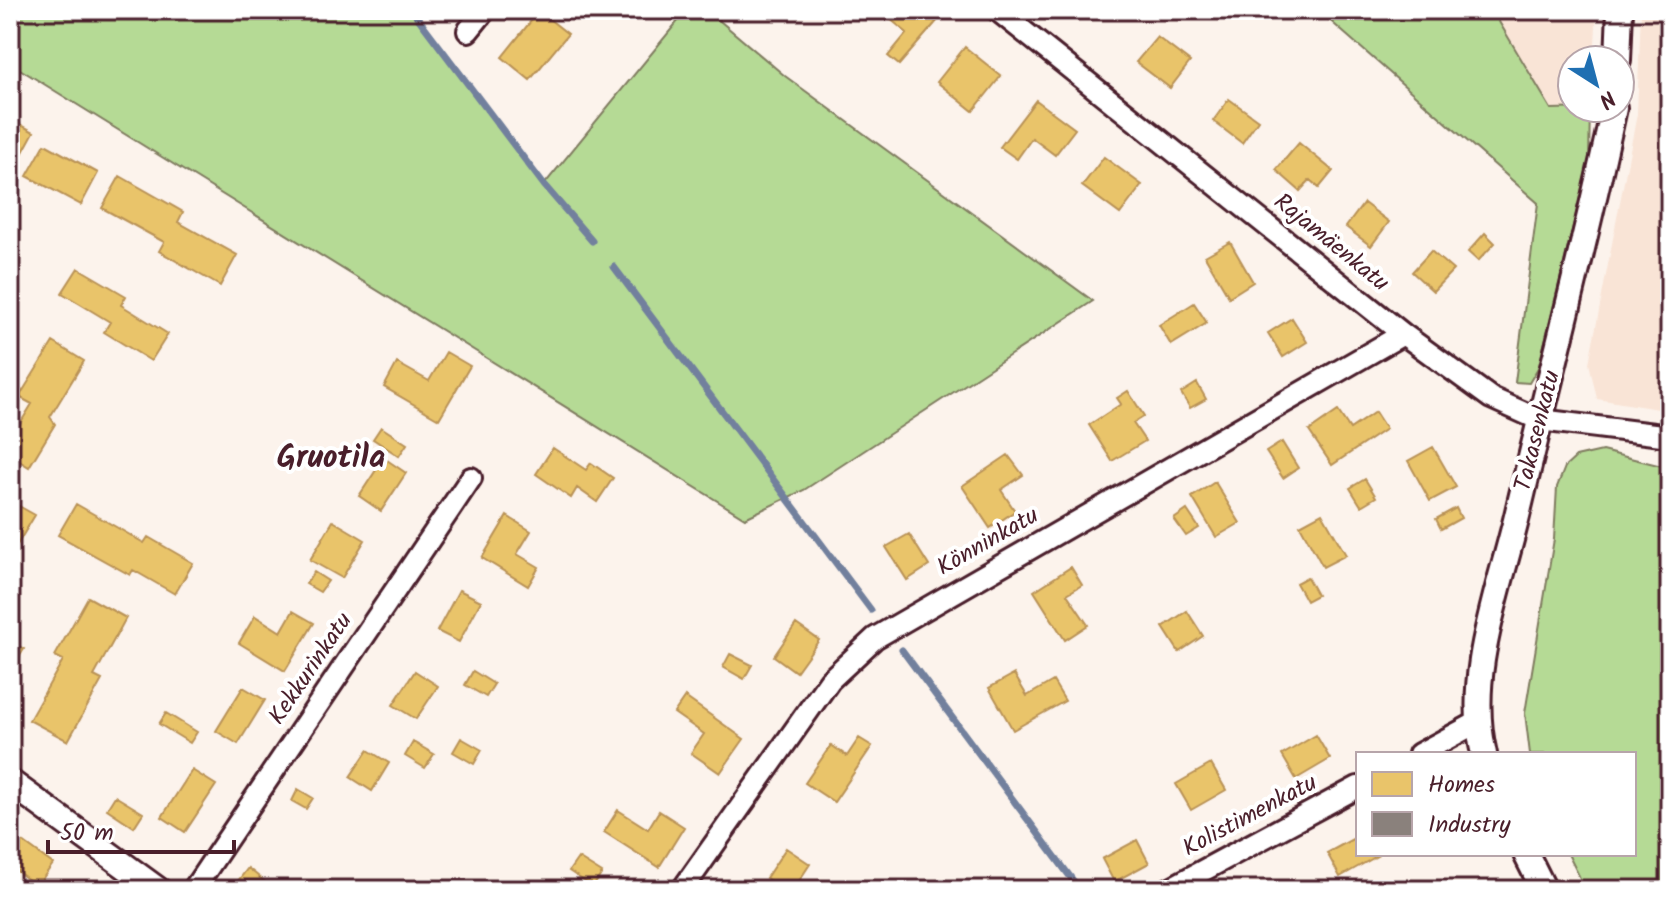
<svg xmlns="http://www.w3.org/2000/svg" width="1680" height="900" font-family="Kalam,sans-serif">
<rect width="100%" height="100%" fill="#fcf3ec"/>
<filter id="ink" filterUnits="userSpaceOnUse"><feTurbulence type="fractalNoise" baseFrequency=".0125" numOctaves="2"/><feDisplacementMap in="SourceGraphic" scale="16" xChannelSelector="R" yChannelSelector="G"/><feConvolveMatrix kernelMatrix="1 2 1 2 8 2 1 2 1" color-interpolation-filters="sRGB"/></filter>
<g filter="url(#ink)">
<path fill="#f9e4d6" d="M1492 10H1597L1594 60H1572V108H1590L1551 109Z
M1641 10H1670V411L1597 399 1589 363 1637 114Z"/>
<path fill="#b5da95" stroke="#807c60" stroke-width="2" d="M10 10H412L544 185 687 10H707L785 76 1093 301 804 490 745 518 10 63Z
M1318 10H1492L1551 109 1590 108 1589 160 1539 366 1529 383 1515 382 1538 203Z
M1602 451 1670 468V890H1586L1568 854H1634V754H1530L1525 713 1554 539 1557 487 1565 467 1576 457Z"/>
<path fill="#e9c46a" stroke="#b99257" stroke-width="2" d="M885 10H926L938 20 899 65 888 56 907 33 883 13Z
M539 11 568 34 530 80 502 57Z
M1157 37 1190 62 1170 88 1136 62Z
M965 47 1001 76 973 111 937 82Z
M1229 99 1258 120 1242 143 1213 121Z
M1036 100 1075 129 1055 155 1032 138 1017 159 1000 147Z
M10 119 34 132 16 165 10 162Z
M1299 143 1333 171 1319 188 1310 180 1300 191 1276 170Z
M45 144 98 173 81 205 27 176Z
M1104 157 1142 185 1120 214 1082 186Z
M120 176 183 212 178 222 237 255 220 286 159 251 164 242 102 208Z
M1364 203 1389 222 1371 246 1346 227Z
M1485 233 1495 243 1478 261 1468 252Z
M1230 242 1253 282 1229 297 1205 256Z
M1431 251 1453 270 1433 291 1412 272Z
M78 268 126 296 121 305 168 334 151 361 104 332 110 322 62 293Z
M1194 303 1207 323 1171 345 1159 325Z
M1292 318 1307 342 1283 357 1268 333Z
M53 342 84 361 50 417 55 424 29 467 10 455V440L32 404 19 397Z
M446 352 470 366 439 419 384 387 397 363 429 381Z
M1197 383 1206 399 1190 408 1181 393Z
M1128 391 1144 416 1133 423 1145 441 1112 461 1089 425 1121 404 1117 398Z
M1338 411 1350 429 1375 412 1386 429 1332 465 1309 431Z
M381 427 407 444 399 456 373 439Z
M1282 442 1298 468 1283 478 1266 452Z
M1433 447 1456 487 1430 501 1408 461Z
M553 448 586 470 591 463 613 478 597 502 577 488 571 498 536 474Z
M1008 455 1023 475 1001 490 1015 511 990 528 962 486Z
M384 458 406 473 381 511 359 496Z
M1365 479 1376 497 1361 506 1350 488Z
M1215 482 1240 523 1216 537 1192 497Z
M10 501 35 515 17 545 10 541Z
M76 504 144 543 148 537 193 563 175 594 133 570 130 575 58 535Z
M1456 508 1461 518 1441 529 1436 519Z
M1187 510 1199 528 1186 536 1174 519Z
M1322 513 1346 555 1323 567 1300 525Z
M507 516 531 531 517 554 539 567 528 586 482 558Z
M333 521 365 540 342 578 310 560Z
M909 534 929 566 907 580 886 547Z
M1071 567 1082 585 1067 594 1088 625 1065 640 1034 591Z
M314 572 328 581 320 592 306 584Z
M1307 577 1317 595 1306 601 1296 583Z
M459 590 481 601 459 642 437 631Z
M88 597 126 618 94 676 102 680 68 741 29 720 63 660 55 656Z
M293 611 314 623 285 671 239 643 255 616 281 632Z
M1187 611 1203 636 1179 652 1163 627Z
M796 624 819 640 796 672 774 656Z
M10 641 24 649 10 672Z
M730 654 752 665 744 679 723 667Z
M415 671 438 686 416 719 393 705Z
M473 671 494 684 486 697 465 685Z
M1014 674 1027 696 1053 681 1065 701 1013 730 989 688Z
M243 687 265 700 238 744 216 731Z
M685 697 744 739 720 773 691 753 704 734 674 713Z
M166 713 197 732 190 743 159 724Z
M1316 735 1330 759 1296 779 1282 755Z
M461 738 482 750 474 764 453 752Z
M859 738 872 746 834 802 805 783 831 745 847 756Z
M413 742 434 754 425 768 405 756Z
M368 750 389 763 372 791 350 777Z
M1211 764 1226 790 1191 810 1176 784Z
M192 770 216 785 185 832 162 817Z
M298 789 313 798 306 809 292 801Z
M115 796 143 813 134 827 107 809Z
M618 810 648 829 659 811 684 827 659 867 604 832Z
M1358 836V854L1377 856 1340 877 1327 853Z
M19 839 53 864 37 886 10 866V852Z
M1137 840 1149 863 1114 882 1102 859Z
M786 848 810 864 793 890H784L766 878Z
M578 858 602 873 593 887 569 871Z
M248 868 274 889 272 890H231Z"/>
<path fill="#8a817c" stroke="#776464" stroke-width="2" d="M1667 10H1670V78H1665Z
M1666 123H1670V243H1662Z"/>
<g fill="none" stroke-linecap="round" stroke-linejoin="round">
<path stroke="#72809d" stroke-width="7" d="M412 10 544 185 592 241
M614 267 871 610
M902 650 1080 890"/>
<g stroke="#4a1f2b" stroke-width="26">
<path id="minor" d="M997 10 1403 334 1491 398 1540 420 1670 436
M468 31 485 10
M1419 754 1476 723
M193 890 471 478
M682 890 830 680 875 638 1403 334
M1167 890 1358 787"/>
</g>
<g stroke="#4a1f2b" stroke-width="30">
<path id="tertiary" d="M1618 60 1620 10
M1484 754C1465 676 1499 592 1517 516 1549 380 1585 245 1614 108
M10 782 158 890
M1526 854 1544 890"/>
</g>
<use href="#minor" stroke="#fff" stroke-width="20"/>
<use href="#tertiary" stroke="#fff" stroke-width="24"/>
</g>
</g>
<g text-anchor="middle" dominant-baseline="central" stroke-width="8" stroke-linejoin="round" paint-order="stroke">
<g font-size="24" fill="#4a1f2b" stroke="#fff">
<text transform="translate(1331 243) rotate(39)">Rajamäenkatu</text>
<text transform="translate(1538 431) rotate(-76)">Takasenkatu</text>
<text transform="translate(988 542) rotate(-30)">Könninkatu</text>
<text transform="translate(311 669) rotate(-56)">Kekkurinkatu</text>
<text transform="translate(1250 816) rotate(-28)">Kolistimenkatu</text>
</g>
<g font-size="32" font-weight="bold" fill="#4a1f2b" stroke="#fff">
<text x="331" y="458">Gruotila</text>
</g>
</g>
<rect width="1680" height="900" fill="none" stroke="#fff" stroke-width="40"/>
<rect x="20" y="20" width="1640" height="860" fill="none" stroke="#4a1f2b" stroke-width="3" filter="url(#ink)"/>
<rect x="1356" y="752" width="280" height="104" fill="#ffffff" stroke="#b7a5aa" stroke-width="2"/>
<rect x="1372" y="772" width="40" height="24" fill="#e9c46a" stroke="#b7a5aa" stroke-width="2"/>
<text x="1428" y="792" font-size="24" fill="#4a1f2b">Homes</text>
<rect x="1372" y="812" width="40" height="24" fill="#8a817c" stroke="#b7a5aa" stroke-width="2"/>
<text x="1428" y="832" font-size="24" fill="#4a1f2b">Industry</text>
<g transform="translate(1596 84) rotate(144)"><circle r="38" fill="#ffffff" stroke="#b7a5aa" stroke-width="2"/>
<path d="M0-6L14 30L0 20L-14 30Z" fill="#1f6fb2"/>
<text y="-12" font-size="22" font-weight="bold" text-anchor="middle" fill="#4a1f2b">N</text>
</g>
<path d="M48 840v12h186v-12" fill="none" stroke="#4a1f2b" stroke-width="4"/>
<text x="60" y="840" font-size="24" fill="#4a1f2b" stroke="#ffffff" stroke-width="6" paint-order="stroke">50 m</text>
</svg>
